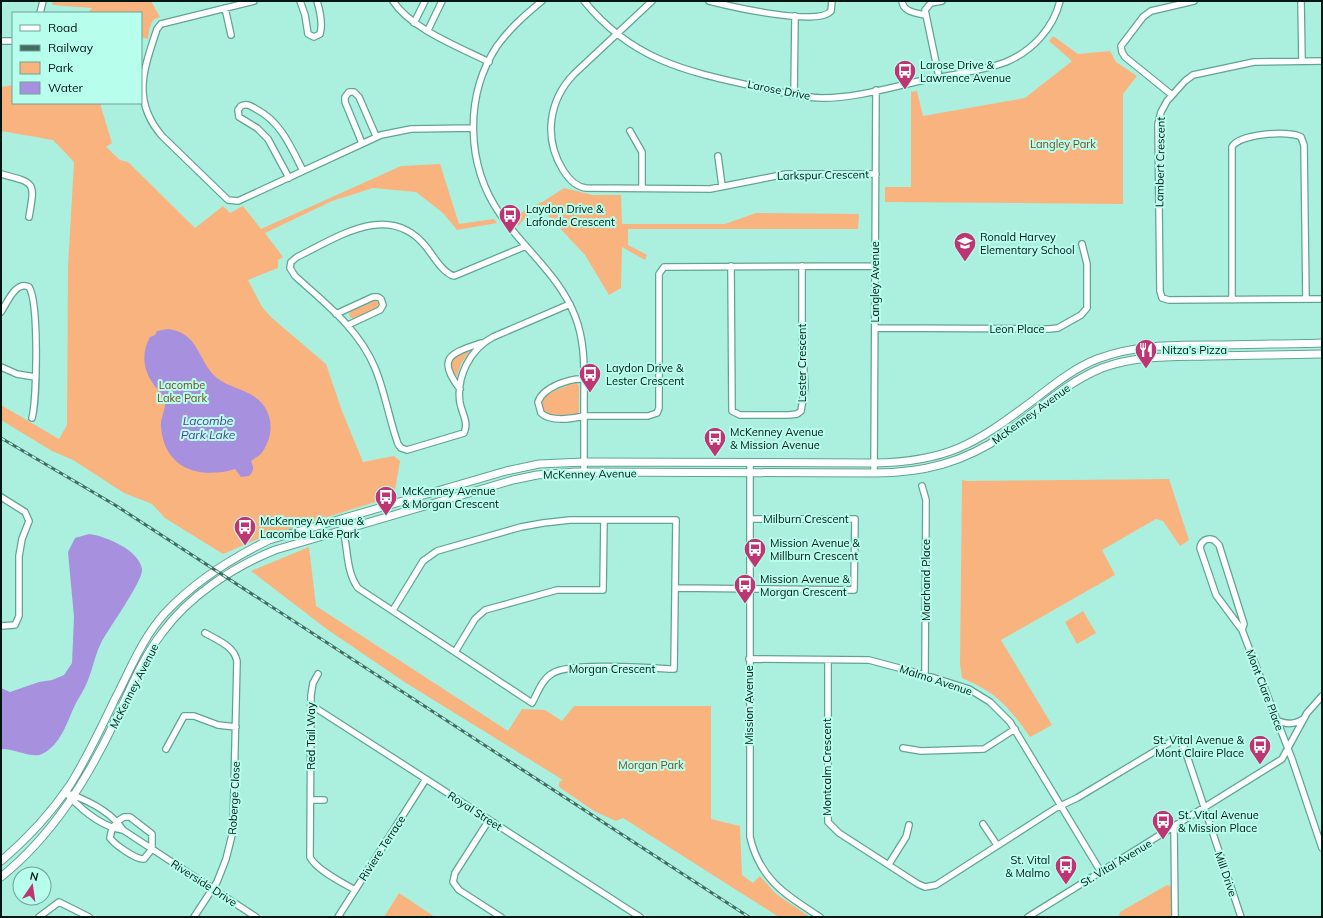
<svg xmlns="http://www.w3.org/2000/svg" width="1323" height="918" font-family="Mulish,sans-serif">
<rect width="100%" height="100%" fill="#abf0df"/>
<path fill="#f9b37f" d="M53 1H151L160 17C149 19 150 30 148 39L141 37V13H88L92 8 52 5Z
M1053 36 1078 54 1110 51 1116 62 1137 76 1123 94V204L885 202V187H911V92L917 91 923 116 1025 98 1072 61 1049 41Z
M13 85V103H101V107L112 143 106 147 120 160 128 162 195 228 223 206 230 213 243 206 261 229 401 166 440 164 459 224 494 219 497 223 457 230 443 213 416 192 373 188 332 201 265 233 283 257 278 260V268L248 280 262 307 272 318 326 364 342 411 363 462 394 456 400 461 394 496 258 539 223 554 165 518 152 504 124 493 73 460 52 451 1 420V405L59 439 67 425 68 266 74 162 53 140 1 131V87Z
M564 188 592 195H621L622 224H725L756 213 859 214 858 229H628V245L647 255 645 260 622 247 621 288 609 295 585 255 542 209 528 215 518 226 512 217 544 201Z
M373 300 379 302 377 308 354 319 350 317 349 314 352 310Z
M467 351 469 352 461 364 457 376H455C448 362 453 356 467 351Z
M573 383H577L579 386V413L576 415H550L542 410 541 402 545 395Z
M1169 479 1189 540 1180 546 1163 521 1156 519 1102 550 1115 575 1001 640 1052 725 1030 737C1009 707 997 693 962 678L960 664 962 480 967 481Z
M309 547 316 606 508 731 522 709 545 710 562 721 574 706H711V819L740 826 742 875 753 883 760 876 776 894 810 917H779L623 818 616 821 594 811 559 787V782L563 780 406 683 328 630 251 571Z
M1083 611 1096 633 1077 644 1065 622Z
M1167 885 1171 886 1173 890 1172 917H1119L1120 912Z
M399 893 435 917H384Z"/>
<path fill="#a791de" d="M168 329C200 333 197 361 217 378 228 387 244 389 255 397 273 410 275 433 263 451 261 455 255 458 251 461 254 467 254 471 249 476L241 477 235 469C199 480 164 468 161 427 160 416 168 407 164 397 162 393 157 389 154 385 143 370 141 353 150 337L155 335 157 331Z
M89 534C106 536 139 550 142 569 144 580 108 629 101 643 95 655 93 668 88 680 85 689 79 697 75 705 67 722 61 745 42 754 33 759 13 748 1 749V688L10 692 39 682 52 680 64 675 72 663 74 617 68 552 75 538Z"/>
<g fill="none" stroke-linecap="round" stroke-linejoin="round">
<g stroke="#60a493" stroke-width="8">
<path id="minor" d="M254 1 161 24 157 29C144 69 131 100 162 136L228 200 238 201 381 135 411 129 473 128
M300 1 305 15 308 34 314 37 320 34C323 24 320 11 317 1
M393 1C410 28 459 47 489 62
M542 1C525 15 510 28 497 46 464 96 466 165 500 214 524 249 559 275 575 316 586 344 584 373 584 403 584 426 584 449 584 472
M584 1C631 59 684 71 753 86 775 91 798 97 822 98 855 98 888 88 920 81 948 75 979 72 1006 62 1032 51 1053 29 1060 1
M652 1 574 74C549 100 543 138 563 170 568 178 576 187 586 188L710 189 786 174H876
M709 1C729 6 818 27 831 11L832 1
M902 1C903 12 916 13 925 15
M1301 1 1302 61
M225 8 231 35
M40 13 43 1
M414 23 425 1
M428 30 442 1
M1 41H13
M1322 61 1254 62 1193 75 1185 81 1167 101 1161 112 1158 124 1160 291 1162 298 1169 300 1322 299
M939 77 925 10 931 3 942 1
M794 95 795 16
M1172 95 1125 57 1122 52 1121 46 1143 17 1151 11 1194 1
M630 131 642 152V188
M362 143 345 102V97L349 92H354L359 97 376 136
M718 156 722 186
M1 174C36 183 35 182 29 217
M289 178 268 139 257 128 239 117 238 110 241 106C247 103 251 106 256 109 281 122 291 147 303 171
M526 246 454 276C443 273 434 257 427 248 390 200 338 237 297 257L291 262 290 268 295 276C325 303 359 329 375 368 385 392 389 419 398 444L401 448 407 450 464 433C469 423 462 413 460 403 456 377 470 349 493 337L570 304
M731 266 732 411 740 415H789L797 414 801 411 805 387 802 344V266
M1232 300V147C1238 134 1289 130 1301 137L1304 145 1306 299
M1 312C7 303 16 280 29 287 39 302 37 400 32 418
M336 314 373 297H378L381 299 383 305 380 310 348 325
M875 328 1049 329 1058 328 1081 315 1087 308V264L1082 244
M1 367 17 374 35 377
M584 379C570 378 543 387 538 402L541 413C550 422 572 419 584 416H648L657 413 659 408V274L664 267 875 266
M460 389C435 357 452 353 481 343
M750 463V837C760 880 786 895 820 917
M874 473 876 90
M922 486 926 500 925 675
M1 497 25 512 29 521 22 539 19 556V616L15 625 1 626
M340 520C349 541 344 569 358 588L532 703C538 692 542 679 553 673 571 662 650 668 674 669L676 520H570L543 523 521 527 437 551 423 561 393 610
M675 588 854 590 855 519H750
M1242 630 1244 624 1219 545 1214 540C1207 537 1201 541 1200 548L1216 595 1242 630 1292 759 1322 848
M455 652 475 619 485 610 557 590H603L604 520
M749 659 869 660 925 675 969 689 990 702 1010 722 1101 872
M828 660V822L839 833 918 884 925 887 936 885 1056 808 1077 798 1177 738 1184 747 1241 917
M318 674 313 683 311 695 310 857C315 869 343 883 355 890
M311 705 640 917
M1275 719C1285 725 1294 725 1303 719
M903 748 921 751 984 749 1015 729
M166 749 184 716H194L218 725 236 727
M70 794C89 801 112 813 123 830
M69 796C83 811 103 827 123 830L256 917
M311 800H324
M124 817H130L152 834V849L144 859C136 860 114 844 110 838 111 828 115 822 124 817Z
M489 820 455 873 453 882 459 890 501 917
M983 824 997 845
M1174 828 1175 917
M889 864 906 837 909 825
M39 917 59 902 89 917
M194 917 217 882 226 859 233 831 237 661C234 646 217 640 205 633
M338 917 426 779
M1028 917 1282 759 1307 713 1322 696"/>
</g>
<g stroke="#60a493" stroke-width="9">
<path id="major" d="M1 861C27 839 51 813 70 785 87 758 101 728 115 699 130 670 143 637 165 613 194 582 232 558 269 540L506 471 539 464 584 462 874 463C947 462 975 444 1031 402 1052 386 1072 369 1097 359 1136 344 1177 345 1219 345 1253 344 1288 344 1322 343
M1 877C53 835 88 778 116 719 130 690 142 659 162 633 189 596 233 567 275 550L513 480 537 475 576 472 874 473C922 473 964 463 1005 434 1037 411 1065 383 1102 368 1137 355 1173 357 1210 356 1247 355 1285 355 1322 354"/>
</g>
<use href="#minor" stroke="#fff" stroke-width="5.5"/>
<use href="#major" stroke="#fff" stroke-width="7"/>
<g stroke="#436c61" stroke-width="3">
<path id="rail" d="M1 438 115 505 749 917"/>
</g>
<use href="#rail" stroke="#b8feec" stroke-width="1.5" stroke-dasharray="4.5" stroke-linecap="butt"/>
</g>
<defs>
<g id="bus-pin" transform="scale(1.15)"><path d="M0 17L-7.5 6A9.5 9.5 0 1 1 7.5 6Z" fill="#bd3573" stroke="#b8feec"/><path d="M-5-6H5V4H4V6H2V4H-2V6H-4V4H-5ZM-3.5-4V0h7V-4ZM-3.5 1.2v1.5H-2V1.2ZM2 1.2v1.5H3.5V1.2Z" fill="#fff"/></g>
<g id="school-pin" transform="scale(1.15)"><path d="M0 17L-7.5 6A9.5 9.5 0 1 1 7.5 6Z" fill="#bd3573" stroke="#b8feec"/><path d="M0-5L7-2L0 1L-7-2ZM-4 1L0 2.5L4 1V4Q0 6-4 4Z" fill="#fff"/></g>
<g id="restaurant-pin" transform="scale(1.15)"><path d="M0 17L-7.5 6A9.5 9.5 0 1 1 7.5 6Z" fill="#bd3573" stroke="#b8feec"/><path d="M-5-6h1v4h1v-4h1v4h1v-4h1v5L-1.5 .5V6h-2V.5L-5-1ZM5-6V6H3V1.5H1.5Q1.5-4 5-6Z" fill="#fff"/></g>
</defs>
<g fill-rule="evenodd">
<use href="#bus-pin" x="905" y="71"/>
<use href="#bus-pin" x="510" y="215"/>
<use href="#school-pin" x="965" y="243"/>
<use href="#restaurant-pin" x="1146" y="350"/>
<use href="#bus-pin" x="590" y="374"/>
<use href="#bus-pin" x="715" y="438"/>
<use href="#bus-pin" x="386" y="497"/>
<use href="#bus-pin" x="245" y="527"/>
<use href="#bus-pin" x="755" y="549"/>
<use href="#bus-pin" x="745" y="585"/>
<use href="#bus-pin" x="1260" y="746"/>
<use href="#bus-pin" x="1163" y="821"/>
<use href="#bus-pin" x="1066" y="866"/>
</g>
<g text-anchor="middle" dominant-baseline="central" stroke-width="4" stroke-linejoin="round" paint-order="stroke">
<g font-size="11" fill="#001711" stroke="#b8feec" text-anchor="start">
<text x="920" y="65">Larose Drive &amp;<tspan x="920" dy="13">Lawrence Avenue</tspan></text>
<text x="526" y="209">Laydon Drive &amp;<tspan x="526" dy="13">Lafonde Crescent</tspan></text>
<text x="980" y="237">Ronald Harvey<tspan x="980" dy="13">Elementary School</tspan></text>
<text x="1162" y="350">Nitza’s Pizza</text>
<text x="606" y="368">Laydon Drive &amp;<tspan x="606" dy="13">Lester Crescent</tspan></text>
<text x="730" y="432">McKenney Avenue<tspan x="730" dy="13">&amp; Mission Avenue</tspan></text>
<text x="402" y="491">McKenney Avenue<tspan x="402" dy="13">&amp; Morgan Crescent</tspan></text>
<text x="260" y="521">McKenney Avenue &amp;<tspan x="260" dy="13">Lacombe Lake Park</tspan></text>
<text x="770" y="543">Mission Avenue &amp;<tspan x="770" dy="13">Millburn Crescent</tspan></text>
<text x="760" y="579">Mission Avenue &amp;<tspan x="760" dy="13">Morgan Crescent</tspan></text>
<text x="1244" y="740" text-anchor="end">St. Vital Avenue &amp;<tspan x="1244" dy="13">Mont Claire Place</tspan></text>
<text x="1178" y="815">St. Vital Avenue<tspan x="1178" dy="13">&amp; Mission Place</tspan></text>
<text x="1050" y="860" text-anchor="end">St. Vital<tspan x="1050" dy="13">&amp; Malmo</tspan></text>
</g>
<g font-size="11" fill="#001711" stroke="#b8feec">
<text transform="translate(779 90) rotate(11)">Larose Drive</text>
<text transform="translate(1160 162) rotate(-89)">Lambert Crescent</text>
<text transform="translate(823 175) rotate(-1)">Larkspur Crescent</text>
<text transform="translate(875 282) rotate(-90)">Langley Avenue</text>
<text x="1017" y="329">Leon Place</text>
<text transform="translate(802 363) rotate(-90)">Lester Crescent</text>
<text transform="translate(1031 414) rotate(-36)">McKenney Avenue</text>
<text transform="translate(590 474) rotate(-1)">McKenney Avenue</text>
<text x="806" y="519">Milburn Crescent</text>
<text transform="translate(926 580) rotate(-90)">Marchand Place</text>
<text x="612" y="669">Morgan Crescent</text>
<text transform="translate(936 680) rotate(18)">Malmo Avenue</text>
<text transform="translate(134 686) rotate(-63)">McKenney Avenue</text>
<text transform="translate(1265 690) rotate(69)">Mont Clare Place</text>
<text transform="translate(749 705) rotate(-90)">Mission Avenue</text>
<text transform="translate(311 736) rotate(-90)">Red Tail Way</text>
<text transform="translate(827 767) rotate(-90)">Montcalm Crescent</text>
<text transform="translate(234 798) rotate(-87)">Roberge Close</text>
<text transform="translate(475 811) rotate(33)">Royal Street</text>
<text transform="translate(382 848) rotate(-57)">Riviere Terrace</text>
<text transform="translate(1116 863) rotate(-31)">St. Vital Avenue</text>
<text transform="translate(1226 874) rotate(71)">Mill Drive</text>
<text transform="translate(204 883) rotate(33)">Riverside Drive</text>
</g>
<g font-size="11" fill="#784720" stroke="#b8feec">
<text x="1063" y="144">Langley Park</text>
<text x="182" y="385">Lacombe<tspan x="182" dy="13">Lake Park</tspan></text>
<text x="651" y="765">Morgan Park</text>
</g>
<g font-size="12" font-style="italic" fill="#583791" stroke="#b8feec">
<text x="208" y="420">Lacombe<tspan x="208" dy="14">Park Lake</tspan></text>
</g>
</g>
<rect width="1323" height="918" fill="none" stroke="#001711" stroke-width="4"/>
<rect x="12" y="12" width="130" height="92" fill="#b8feec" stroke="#6ea294"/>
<rect x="20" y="25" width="20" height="6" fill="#ffffff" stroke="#6ea294"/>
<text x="48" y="32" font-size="12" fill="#001711">Road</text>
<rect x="20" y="45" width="20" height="6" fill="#436c61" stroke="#6ea294"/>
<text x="48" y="52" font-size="12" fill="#001711">Railway</text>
<rect x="20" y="62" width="20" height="12" fill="#f9b37f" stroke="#6ea294"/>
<text x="48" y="72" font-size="12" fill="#001711">Park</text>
<rect x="20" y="82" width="20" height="12" fill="#a791de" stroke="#6ea294"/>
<text x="48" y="92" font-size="12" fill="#001711">Water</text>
<g transform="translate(32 886) rotate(13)"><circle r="19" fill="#b8feec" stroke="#6ea294"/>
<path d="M0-3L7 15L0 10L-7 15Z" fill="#bd3573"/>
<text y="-6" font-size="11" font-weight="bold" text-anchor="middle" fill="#001711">N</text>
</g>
</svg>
